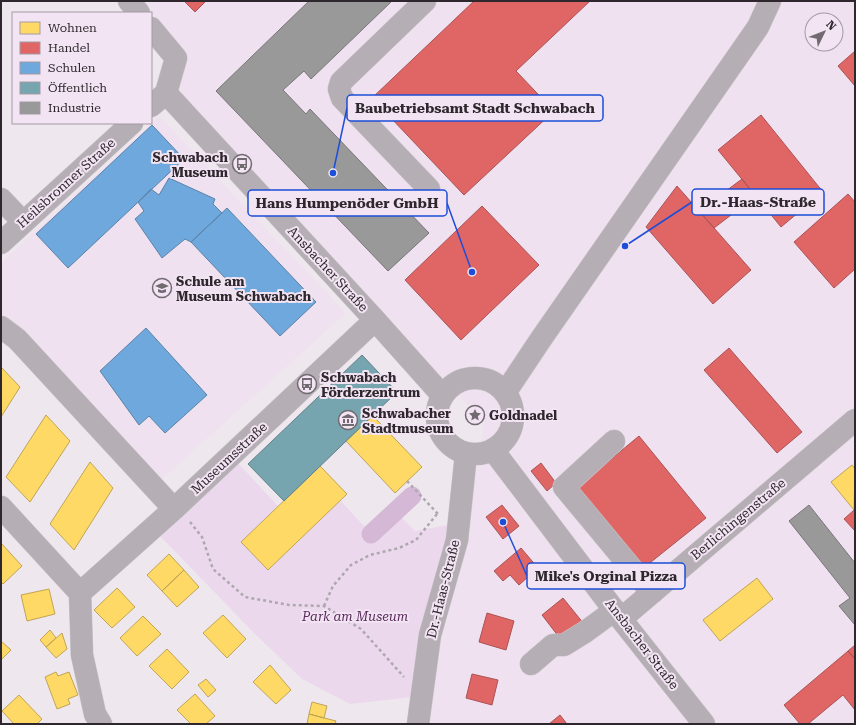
<svg xmlns="http://www.w3.org/2000/svg" width="856" height="725" font-family="'Roboto Serif',serif">
<rect width="100%" height="100%" fill="#eee8ee"/>
<path fill="#efe1ef" fill-rule="evenodd" d="M121 1H855V724H424L435 650 463 556 484 423 165 81 172 59 151 36V13H131ZM812 20H836V44H812Z
M159 116 346 313 159 482 1 314V263Z"/>
<path fill="#ecd8ed" d="M238 463 278 506 241 542 268 569 340 500 374 537 399 515 415 531 459 523 422 696 350 704 302 679 255 634 160 536Z"/>
<path fill="#ffd966" stroke="#c0a455" d="M1 367 20 387 1 417Z
M46 415 70 441 30 502 6 477Z
M373 416 422 467 395 493 346 441Z
M90 462 113 488 74 550 50 524Z
M852 465 855 469 854 510 831 482Z
M320 466 347 494 268 570 241 542Z
M1 543 22 566 3 584 1 582Z
M169 554 184 570 162 591 147 575Z
M184 570 199 587 177 607 162 591Z
M757 578 773 599 720 641 703 620Z
M117 588 135 607 112 628 94 610Z
M49 589 55 614 27 621 21 595Z
M223 615 246 639 227 658 203 633Z
M143 616 161 634 137 656 120 638Z
M50 630 56 638 46 647 40 640Z
M62 633 67 649 56 658 46 647Z
M1 641 11 650 1 660Z
M167 649 189 672 172 689 149 666Z
M270 665 291 690 276 704 253 682Z
M56 672 58 676 69 672 78 695 68 699 70 704 57 709 45 677Z
M206 679 216 690 208 697 198 685Z
M195 694 215 716 206 724H191L177 710Z
M19 695 42 719 37 724H14L2 711Z
M312 702 327 706 324 718 309 714Z
M309 714 336 721 335 724H307Z"/>
<path fill="#e06666" stroke="#ab5355" d="M184 1H206L195 12Z
M474 1H590L516 71 554 111 464 195 372 98Z
M855 51V86L838 66Z
M761 115 823 192 781 227 718 150Z
M742 179 756 196 714 228 699 211Z
M677 186 751 270 713 304 646 227Z
M848 194 855 202V269L834 288 794 242Z
M482 206 539 265 461 340 405 280Z
M729 348 802 432 777 453 704 370Z
M639 436 706 518 641 570 575 489Z
M541 463 556 483 547 491 531 471Z
M502 505 519 526 503 539 486 517Z
M854 510H855V531L844 519Z
M521 548 538 568 519 585 510 575 503 581 494 571Z
M563 598 584 624 562 641 542 615Z
M487 613 514 621 506 650 479 642Z
M855 645V659L848 651Z
M848 651 855 659V710L843 695 808 724H800L784 705Z
M472 674 498 680 492 705 466 698Z
M560 715 567 724H549Z"/>
<path fill="#6fa8dc" stroke="#5c82a8" d="M152 125 184 159 68 268 36 234Z
M169 178 215 199 213 204 222 213 191 242 185 239 162 258 135 219 144 211 138 202 151 189 159 195Z
M227 208 316 302 280 336 191 242Z
M146 328 207 395 165 433 149 416 139 425 100 371Z"/>
<path fill="#76a5af" stroke="#608088" d="M362 355 397 392 284 501 248 464Z"/>
<path fill="#999" stroke="#797779" d="M309 1H392L311 79 304 71 283 90 306 114 310 109 429 233 388 271 216 91Z
M809 505 855 563V625L839 606 850 598 789 521Z"/>
<g fill="none" stroke-linecap="round" stroke-linejoin="round">
<path stroke="#d4b8d5" stroke-width="19" d="M371 534 412 496"/>
<g stroke="#cbc6cb" stroke-width="23">
<path id="minor" d="M129 1 139 13
M425 1 341 82 339 89 342 98 429 189
M151 28 176 58 166 93 375 320 442 395
M151 106 166 93
M1 199 23 222
M1 243 132 123
M1 327 17 339 174 509
M437 416a38 38 0 1 1 76 0a38 38 0 1 1-76 0Z
M505 393 541 339 758 27 770 1
M614 441 564 487 652 593
M493 450 621 619 704 724
M1 507 80 593
M80 593 174 509 375 320
M80 593 82 655 95 714 101 724
M621 619 855 420
M531 664 553 645H564L585 632 615 610
M418 724 430 635 457 540 466 454"/>
</g>
<path stroke="#ada8ad" stroke-width="2.5" stroke-dasharray="3 3" stroke-linecap="butt" d="M407 481 438 514
M190 522 202 537 213 569 245 597 289 605 324 606 361 629 404 677
M324 606 333 586 351 565 370 555 399 548 416 540 437 514"/>
<use href="#minor" stroke="#b5afb5" stroke-width="22"/>
</g>
<defs>
<g id="bus-ring" transform="scale(1)"><circle r="9.5" fill="#f2e4f2" stroke="#716b71" stroke-width="1.5"/><path d="M-5-6H5V4H4V6H2V4H-2V6H-4V4H-5ZM-3.5-4V0h7V-4ZM-3.5 1.2v1.5H-2V1.2ZM2 1.2v1.5H3.5V1.2Z" fill="#716b71"/></g>
<g id="school-ring" transform="scale(1)"><circle r="9.5" fill="#f2e4f2" stroke="#716b71" stroke-width="1.5"/><path d="M0-5L7-2L0 1L-7-2ZM-4 1L0 2.5L4 1V4Q0 6-4 4Z" fill="#716b71"/></g>
<g id="sight-ring" transform="scale(1)"><circle r="9.5" fill="#f2e4f2" stroke="#716b71" stroke-width="1.5"/><path d="M0-6L1.8-2.2L6-1.7L2.9 1.2L3.7 5.4L0 3.3L-3.7 5.4L-2.9 1.2L-6-1.7L-1.8-2.2Z" fill="#716b71"/></g>
<g id="museum-ring" transform="scale(1)"><circle r="9.5" fill="#f2e4f2" stroke="#716b71" stroke-width="1.5"/><path d="M0-6L6-3V-2H-6V-3ZM-5-1h2V3h-2ZM-1-1h2V3h-2ZM3-1h2V3H3ZM-6 4H6V6H-6Z" fill="#716b71"/></g>
</defs>
<g fill-rule="evenodd">
<use href="#bus-ring" x="242" y="164"/>
<use href="#school-ring" x="162" y="288"/>
<use href="#bus-ring" x="307" y="384"/>
<use href="#sight-ring" x="475" y="415"/>
<use href="#museum-ring" x="348" y="420"/>
</g>
<g text-anchor="middle" dominant-baseline="central" stroke-width="4" stroke-linejoin="round" paint-order="stroke">
<g font-size="13" font-weight="bold" fill="#2e282e" stroke="#f2e4f2" text-anchor="start">
<text x="228" y="157" text-anchor="end">Schwabach<tspan x="228" dy="15">Museum</tspan></text>
<text x="176" y="281">Schule am<tspan x="176" dy="15">Museum Schwabach</tspan></text>
<text x="321" y="377">Schwabach<tspan x="321" dy="15">Förderzentrum</tspan></text>
<text x="362" y="413">Schwabacher<tspan x="362" dy="15">Stadtmuseum</tspan></text>
<text x="489" y="415">Goldnadel</text>
</g>
<g font-size="13" fill="#2e282e" stroke="#f2e4f2">
<text transform="translate(66 183) rotate(-42)">Heilsbronner Straße</text>
<text transform="translate(328 269) rotate(47)">Ansbacher Straße</text>
<text transform="translate(229 458) rotate(-43)">Museumsstraße</text>
<text transform="translate(738 519) rotate(-40)">Berlichingenstraße</text>
<text transform="translate(443 589) rotate(-76)">Dr.-Haas-Straße</text>
<text transform="translate(642 644) rotate(52)">Ansbacher Straße</text>
</g>
<g font-size="13" font-style="italic" fill="#5b2c5d" stroke="#f2e4f2">
<text x="355" y="616">Park am Museum</text>
</g>
</g>
<path fill="none" stroke="#1d4ed8" stroke-width="1.5" d="M333 173L347 108M625 246L692 202M472 272L447 203M503 522L527 576"/>
<g fill="#1d4ed8" stroke="#f2e4f2" stroke-width="1.5">
<circle cx="333" cy="173" r="4"/>
<circle cx="625" cy="246" r="4"/>
<circle cx="472" cy="272" r="4"/>
<circle cx="503" cy="522" r="4"/>
</g>
<g fill="#f2e4f2" stroke="#1d4ed8" stroke-width="1.5">
<rect x="347" y="95" width="256" height="26" rx="4"/>
<rect x="692" y="189" width="132" height="26" rx="4"/>
<rect x="248" y="190" width="199" height="26" rx="4"/>
<rect x="527" y="563" width="158" height="26" rx="4"/>
</g>
<g font-size="14" text-anchor="middle" font-weight="bold" fill="#2e282e">
<text x="475" y="113">Baubetriebsamt Stadt Schwabach</text>
<text x="758" y="207">Dr.-Haas-Straße</text>
<text x="347" y="208">Hans Humpenöder GmbH</text>
<text x="606" y="581">Mike's Orginal Pizza</text>
</g>
<rect width="856" height="725" fill="none" stroke="#2e282e" stroke-width="4"/>
<rect x="12" y="12" width="140" height="112" fill="#f2e4f2" stroke="#a499a4"/>
<rect x="20" y="22" width="20" height="12" fill="#ffd966" stroke="#a499a4"/>
<text x="48" y="32" font-size="12" fill="#2e282e">Wohnen</text>
<rect x="20" y="42" width="20" height="12" fill="#e06666" stroke="#a499a4"/>
<text x="48" y="52" font-size="12" fill="#2e282e">Handel</text>
<rect x="20" y="62" width="20" height="12" fill="#6fa8dc" stroke="#a499a4"/>
<text x="48" y="72" font-size="12" fill="#2e282e">Schulen</text>
<rect x="20" y="82" width="20" height="12" fill="#76a5af" stroke="#a499a4"/>
<text x="48" y="92" font-size="12" fill="#2e282e">Öffentlich</text>
<rect x="20" y="102" width="20" height="12" fill="#999999" stroke="#a499a4"/>
<text x="48" y="112" font-size="12" fill="#2e282e">Industrie</text>
<g transform="translate(824 32) rotate(47)"><circle r="19" fill="#f2e4f2" stroke="#a499a4"/>
<path d="M0-3L7 15L0 10L-7 15Z" fill="#716b71"/>
<text y="-6" font-size="11" font-weight="bold" text-anchor="middle" fill="#2e282e">N</text>
</g>
</svg>
